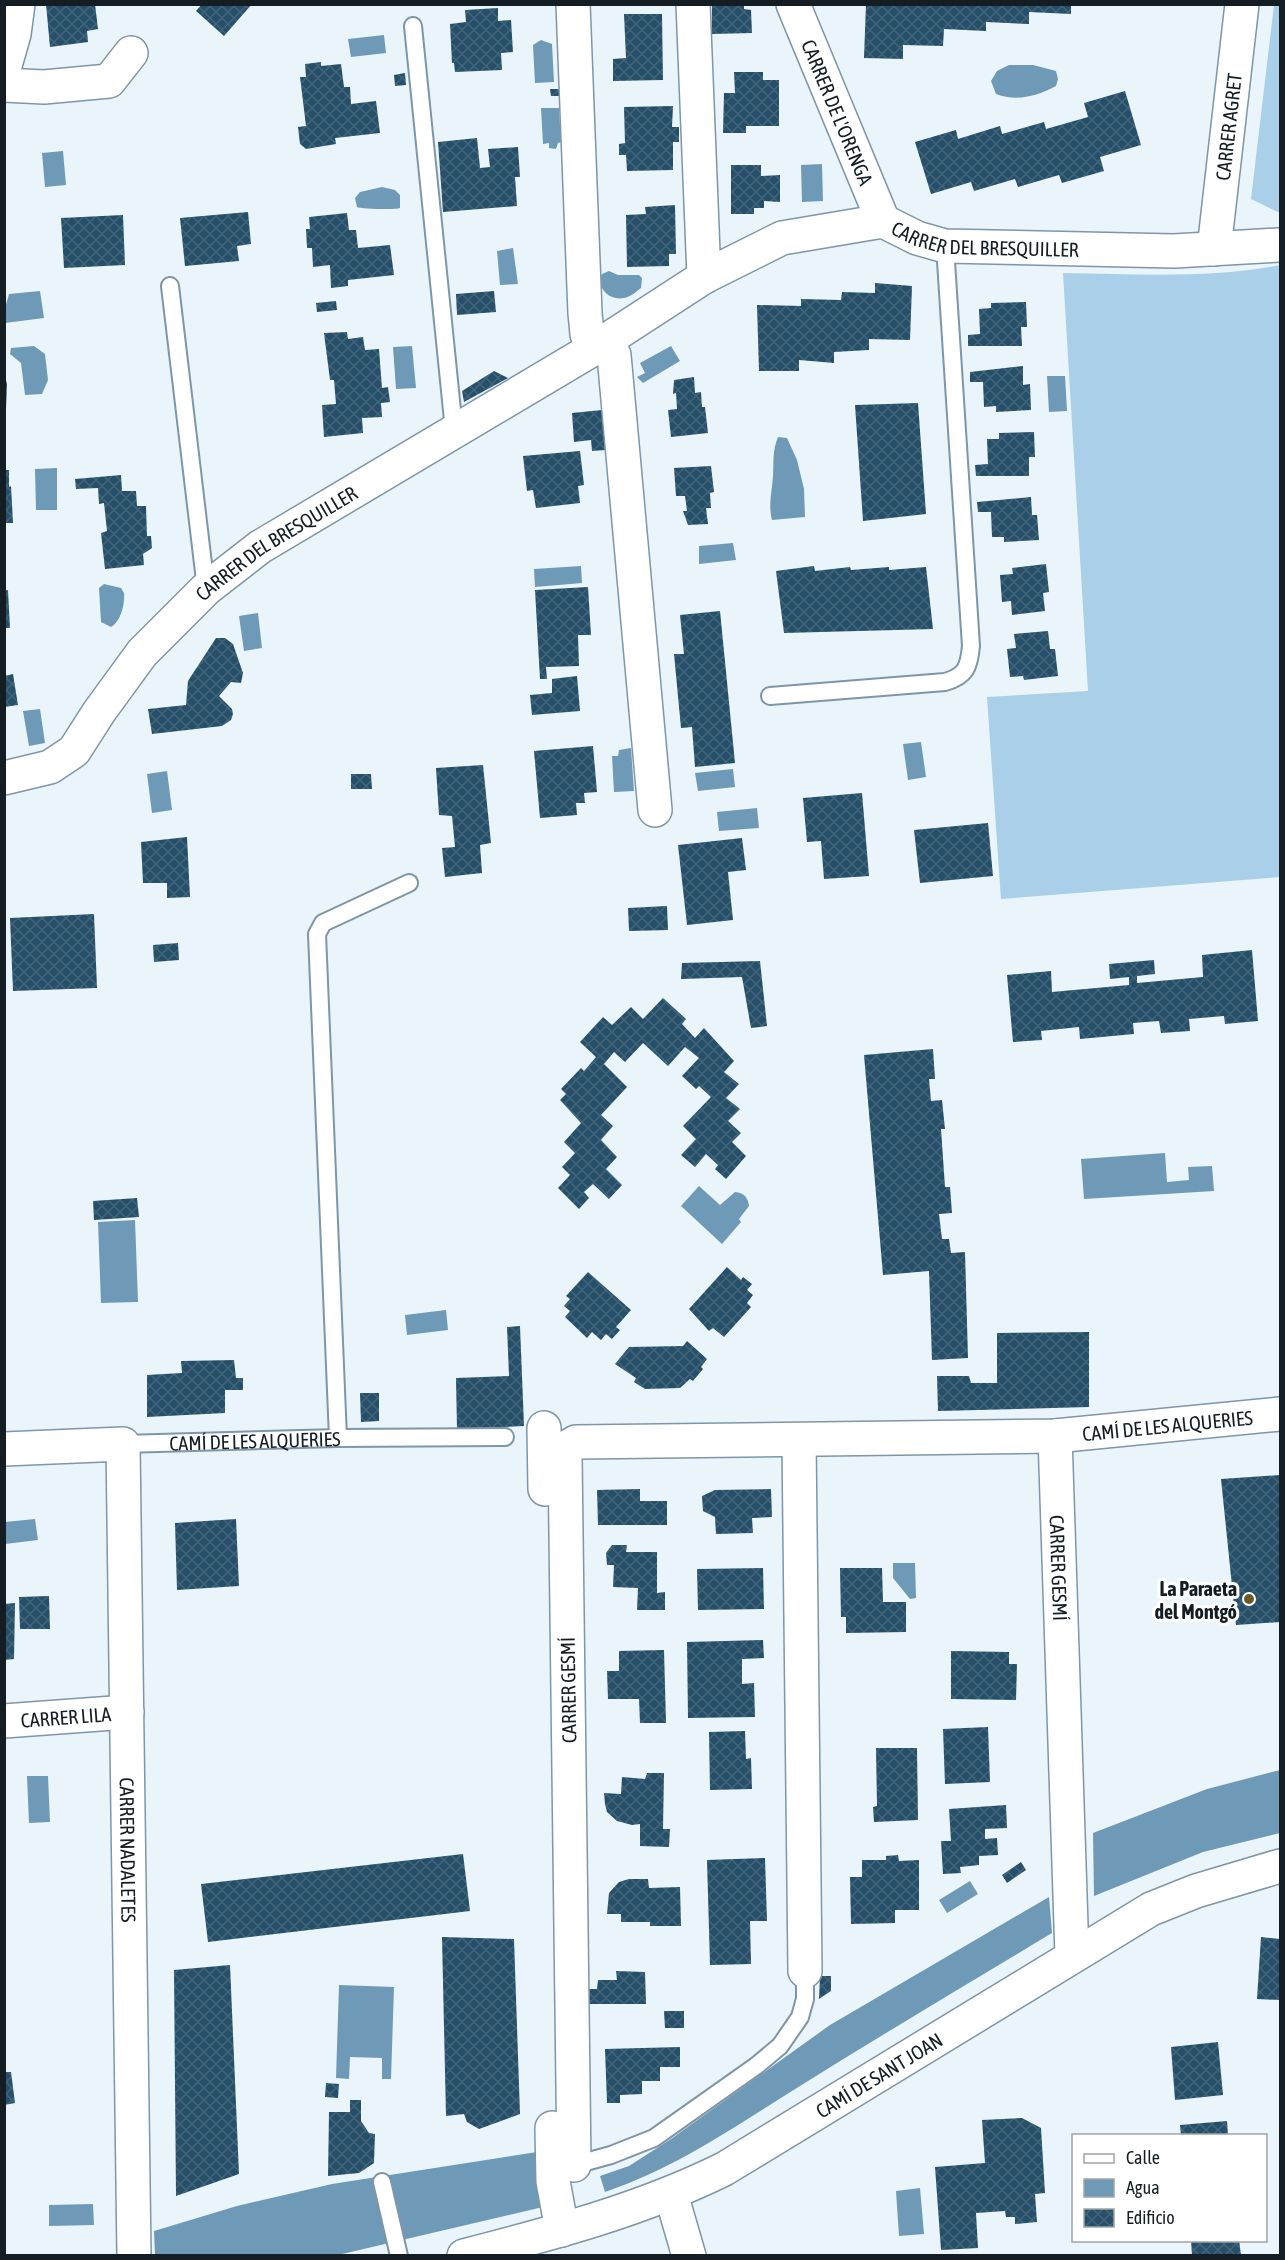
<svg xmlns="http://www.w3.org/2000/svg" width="1285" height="2260" font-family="'Asap Condensed',sans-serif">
<defs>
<pattern id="building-cross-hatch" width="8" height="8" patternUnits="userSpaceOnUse" patternTransform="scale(1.5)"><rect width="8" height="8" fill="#264f69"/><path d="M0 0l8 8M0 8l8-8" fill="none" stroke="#43657a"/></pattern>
</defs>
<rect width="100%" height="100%" fill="#eaf4fb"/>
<path fill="#a9cfe9" d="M1274 5H1280V213L1251 199Z
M1280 265V877L1001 899 987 697 1088 691 1063 273C1135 274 1210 279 1280 265Z"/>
<path fill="#6f9ab7" d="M384 35 386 53 351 57 348 39Z
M541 40 552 44 554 82 535 83 533 45Z
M1009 65H1033L1056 71 1058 79 1056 86C1037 96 1017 102 996 94L991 81 997 71Z
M541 108H559L561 142 558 143 556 149 549 148V143L543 144Z
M63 151 66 185 45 187 42 153Z
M822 164 823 201 802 202 801 165Z
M382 187 395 190 400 195V208C396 210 360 209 357 207L355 198 360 192Z
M513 248 518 284 500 285 497 251Z
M609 271 618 275H639L642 278 641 288C636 292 630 297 624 298 609 301 596 288 602 274Z
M40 291 44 318 5 323V308L9 294Z
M34 346 45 354 48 380 42 394 25 395 21 363 10 354 11 348Z
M412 346 416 388 396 389 393 347Z
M671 346 680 361 643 383 637 377 645 373 640 363Z
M1047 376H1065L1067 411 1049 412Z
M778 437 787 438 797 460 804 489 805 517 772 520C768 504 772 492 773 476 774 461 772 452 778 437Z
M57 468V510H36L35 469Z
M733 543 736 560 699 564V546Z
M581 566 582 583 535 587 534 569Z
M104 584 121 588 124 593C125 604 121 621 111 627L101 622 99 588Z
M258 613 262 648 244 651 239 616Z
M40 709 45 743 29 746 23 711Z
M921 742 926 777 908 780 903 744Z
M631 748 634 791 614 792 612 756H618L619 750Z
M733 769 735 787 698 791 695 773Z
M167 771 172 810 152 813 147 774Z
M757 808 759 828 719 831 717 812Z
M1165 1153 1167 1182 1189 1180 1188 1167 1212 1166 1214 1191 1084 1199 1081 1159Z
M699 1186 720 1205 735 1192C744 1193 748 1197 749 1206L739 1219 741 1222 722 1244 681 1206Z
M135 1220 138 1302 101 1303 98 1222Z
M446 1310 448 1330 407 1335 405 1315Z
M35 1519 38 1540 5 1544V1522Z
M893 1563H915L916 1598 910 1599 893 1578Z
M1280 1770V1833L1203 1852 1094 1896 1093 1833 1207 1789Z
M27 1776H48L50 1822 29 1823Z
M970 1881 978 1894 947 1913 939 1900Z
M1049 1897 1052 1933C966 1985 878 2037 792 2091 730 2130 675 2168 605 2192L600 2176 629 2166 671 2139 830 2025Z
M339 1985 394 1987 391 2079H382V2058L350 2057 349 2079 336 2078Z
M537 2152 543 2207 338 2255H155L154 2231 237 2206 332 2184Z
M920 2188 924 2234 899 2236 896 2191Z
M93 2204 94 2225 49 2226V2205Z"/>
<path fill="url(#building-cross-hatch)" d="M46 4H95L98 29 87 31 88 42 50 47Z
M202 4H252L224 36 196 11Z
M712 4H744V9L751 10 752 33 712 34Z
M866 4H1071V14L1029 12V24L986 22V31L944 29 943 46 903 45V59L864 58Z
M498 8V21L511 20 513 52 501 53 502 70 455 72 454 63H452L450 24 466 22 465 10Z
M624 14H662L663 80 613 81V59L626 58Z
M321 62V66L341 64 344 87H350L351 104 376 101 380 133 335 138 336 144 306 149 300 144 298 127 306 126 300 77H306L305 64Z
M734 72H763V80H779V126H746V133H723L724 93H735Z
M405 73 406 85 395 86 394 75Z
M550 89H564L569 96H551Z
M1125 91 1141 145 1100 157 1104 171 1062 183 1059 175 1018 187 1015 179 974 191 971 182 931 194 915 142 956 130 958 139 1000 126 1002 134 1044 122 1046 129 1088 117 1084 103Z
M673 106 672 127H679V142H673V170L627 171 626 155H619V144L625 143 624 107Z
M477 138 480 168 490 167 488 149 518 147 520 177H515L517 206 443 212 438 142Z
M731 165H761V176L780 175V202L764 201V208H754V214H731Z
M675 205 676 254H669V266L627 267 626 215 646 214 645 207Z
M248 212 251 244 237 246 239 261 185 266 180 218Z
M347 213 349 230H356L358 248 390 245 394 275 348 280V286L331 288 330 265 313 267 312 248H307L306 229H310L309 217Z
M123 215 125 265 64 268 61 218Z
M875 283 912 286 910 340 869 339V350L834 352V363L799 360V371H759L757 305 801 306V299L841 300 842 292 875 293Z
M494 291 496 312 457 315 456 294Z
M336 301 337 310 317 312 316 303Z
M1026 302 1027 327H1021L1022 346H968V335L980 334 979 309 991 308V303Z
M347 332 348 339 363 337 365 350 379 349 382 388 388 387 390 402 381 403 382 417 362 418 363 433 324 437 322 405 336 404 334 380H330L324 333Z
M1023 366V385L1030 384 1031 410 996 412V406L984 407 983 382H970V372Z
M494 371 508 378 464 402 462 391Z
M5 377 7 384 6 409H4Z
M694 377 695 393 701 392 702 407H705L708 433 671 437 668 410 677 409 676 393 673 394 674 380Z
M918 403 926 514 863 521 855 405Z
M602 410 605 450 592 451 591 440 574 442 572 413Z
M1034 432 1035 457H1029V476H976L975 465 988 464 987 439H999V433Z
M580 451 584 485 578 486 580 503 536 508 533 490 527 491 523 456Z
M711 466 714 492 710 493 711 508H706L708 524 688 525 683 511H687L685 496H676L674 468Z
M4 470H9V487L11 486 13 523H4Z
M121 475 122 491H136L137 506H146L147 536H151L152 548 143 554 144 565 105 569 101 533 107 531 104 503 99 504 98 488 76 489 75 479Z
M1031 497 1032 515H1037L1039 540 1004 542V537H992L991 512H978L977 502Z
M1046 564 1049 592 1043 593 1045 611 1012 615 1011 601 1002 602 1000 575 1013 574 1012 568Z
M814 566 815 571 850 567 851 570 889 567V570L926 567 933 629 784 633 776 571Z
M588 587 591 635H578L579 666 546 667 547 679H540L535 590Z
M8 590 10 628H4V591Z
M720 611 735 763 695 767 692 727 681 728 674 654H684L680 615Z
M1048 631 1050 649H1055L1058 676 1024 680 1023 676 1010 677 1007 649 1016 648 1014 634Z
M216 638H225L233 644 243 673 241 683 231 682 219 696 232 709 233 714 231 720 222 726 152 734 148 709 186 705 188 681Z
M13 674 18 705 4 707V676Z
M577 676 580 711 532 715 530 695 552 693V679Z
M593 746 597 792 584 793 585 803H576L577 815 540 818 534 751Z
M483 765 491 843 480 845 482 873 445 877 442 848 455 847 452 816 439 815 436 768Z
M351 774H371L372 789H351Z
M862 793 869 876 824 879 821 841 807 842 803 798Z
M988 823 993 876 920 883 914 830Z
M187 837 190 897 167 898V883H143L141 842Z
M742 838 746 870 728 872 733 920 687 925 678 845Z
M667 906 668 930 629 931 628 908Z
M94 914 97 988 13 991 10 918Z
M178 943 179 960 154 962 153 945Z
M1252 950 1258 1021 1225 1024 1224 1016 1189 1019 1190 1031 1161 1033 1159 1021 1133 1023 1134 1034 1080 1039 1079 1027 1041 1031 1042 1040 1013 1042 1007 975 1051 971 1052 992 1129 985V977L1110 979 1109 964 1154 960 1155 974 1137 976V983L1203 977 1202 955Z
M760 961 767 1026 751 1028 742 977 681 979 682 963Z
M663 998 686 1019 682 1024 695 1038 704 1028 734 1061 724 1072 739 1084 726 1098 740 1109 728 1121 741 1133 732 1142 746 1156 726 1179 715 1169 718 1165 706 1154 695 1167 681 1155 696 1139 683 1126 711 1097 699 1086 696 1089 682 1076 699 1058 685 1047 668 1066 643 1043 625 1062 614 1052 604 1064 627 1087 601 1115 613 1126 601 1140 617 1157 606 1169 622 1185 609 1199 593 1184 584 1192 589 1198 579 1209 558 1188 570 1175 562 1167 575 1153 564 1142 581 1123 560 1100 566 1094 561 1089 581 1068 584 1071 596 1057 580 1042 603 1017 612 1025 631 1007 643 1019Z
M933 1049 935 1079H929L931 1101 942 1100 945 1129H941L945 1187H950L952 1213 939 1214 942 1239H949L951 1253 965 1252 968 1358 932 1360 929 1271 883 1275 864 1055Z
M137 1198 139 1217 94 1220 93 1201Z
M727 1267 741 1280 743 1277 752 1284 747 1290 753 1295 747 1303 751 1307 724 1337 713 1328 709 1331 689 1309Z
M588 1272 631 1310 616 1327 620 1330 612 1339 606 1334 601 1340 592 1332 587 1338 565 1317 570 1311 564 1306 570 1299 566 1296Z
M520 1326 524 1426 457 1429 456 1378 509 1376 507 1327Z
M1089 1332V1407L938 1411 937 1376H969L971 1383H997V1333Z
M687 1341 707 1359 701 1367 703 1369 693 1381 690 1379 680 1388 645 1389 634 1382 636 1378 615 1364 629 1347 683 1346Z
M234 1360 236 1378H243V1390H225V1413L147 1417V1375L182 1373 181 1361Z
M360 1393H379V1421L361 1422Z
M1280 1475V1622L1236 1625 1221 1479Z
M640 1489V1501H667V1525H598L597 1490Z
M771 1489 772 1517 752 1518 753 1533 716 1534 715 1517 703 1511 702 1496 715 1490Z
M236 1519 239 1586 177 1590 175 1523Z
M612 1545H627L626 1552H657V1593L665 1592V1610H637L638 1588 613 1587 614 1565H607L606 1553Z
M763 1568 764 1609 698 1610 697 1569Z
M840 1568H882L883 1602H906V1632L846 1633V1617H841Z
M49 1596 50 1629H20L19 1597Z
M15 1603 14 1659 4 1660V1604Z
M763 1640 764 1658 742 1659V1684L754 1683 755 1717 688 1718 687 1642Z
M664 1650 666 1723H640L639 1699H608L607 1671H619V1651Z
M951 1651 1009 1652V1664H1017L1016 1700 951 1699Z
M988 1727 990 1782 945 1784 943 1729Z
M745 1731 746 1759 751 1758 752 1789 710 1790 709 1732Z
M876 1748H917L918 1820 874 1822 873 1807 877 1806Z
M647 1773H664L663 1829H670L669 1847 640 1846V1824L632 1825 617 1821 607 1812 605 1804 604 1793 621 1794 622 1777 645 1779Z
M1006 1805 1007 1828 985 1829V1839L997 1838 998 1855 979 1856V1865L960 1867 961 1873 943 1874 941 1841H951L949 1809Z
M463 1854 470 1911 208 1942 201 1884Z
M898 1855 899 1861 919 1860V1910H895V1923L851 1924 850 1877H862V1860H886V1856Z
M765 1858 767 1921H750L751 1964 710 1965 707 1860Z
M1021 1862 1026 1870 1007 1883 1002 1875Z
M629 1879H648L649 1888 680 1887 681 1926H650V1922H621V1914H607L609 1893 619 1882Z
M442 1937 514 1939 520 2114 479 2129 467 2122 464 2114 446 2116Z
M1261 1937 1280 1939V2000L1257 1999Z
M230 1965 239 2174 176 2196 174 1970Z
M616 1971 645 1972 646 2004H588V1989H597L598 1980H617Z
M820 1976H831V1991L819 1999Z
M664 2011H684V2028H665Z
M1218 2042 1223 2095 1175 2100 1171 2047Z
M680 2047V2067H660V2081H642V2094L620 2095V2103H607L605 2049Z
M4 2072H11L15 2103 4 2105Z
M326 2083 339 2084 338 2098 325 2097Z
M350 2100H361V2121L369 2133 375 2134 374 2163 359 2173 328 2176 329 2112H350Z
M1022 2118 1041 2128 1045 2193 1035 2194 1037 2222 1015 2224V2217H1006L1005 2211 976 2213 978 2248 941 2250 935 2167 985 2163 982 2120Z
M1227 2121 1228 2136H1181L1180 2125Z
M1191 2240H1239L1241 2255 1192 2256Z"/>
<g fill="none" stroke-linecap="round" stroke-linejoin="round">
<g stroke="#7e96a7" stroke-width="20">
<g id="service">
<path d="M413 26 454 430"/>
<path d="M170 286 206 589"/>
<path d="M770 696 945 682C966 676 969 667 971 646L945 246"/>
<path d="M338 1438 317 934 323 923 409 883"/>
<path id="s1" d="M123 1444 338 1438 505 1437"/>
<path d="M571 2166 611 2155 654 2138 756 2066 780 2046 800 2017 805 1999V1971"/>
<path d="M382 2182 399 2256"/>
</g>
</g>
<g stroke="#7e96a7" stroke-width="36">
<g id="minor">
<path d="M573 4 585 313 587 334 593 349"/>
<path d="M693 4 704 277"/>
<path id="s2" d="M793 4 883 221"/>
<path d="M4 69 14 34 18 4"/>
<path d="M4 85 44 87 109 81 131 53"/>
<path id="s3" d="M1214 249 1242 4"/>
<path d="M606 340 614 355 655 810"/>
<path id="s4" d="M4 778 50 767 74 751 99 712 142 653 206 589 260 547 593 349 704 277 782 238 883 221 917 238 945 246 1174 251 1279 245"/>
<path d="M544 1428 545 1489"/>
<path id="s5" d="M1055 1436 1072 1956"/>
<path d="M799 1441 805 1971"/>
<path id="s6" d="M4 1449 123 1444 134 2256"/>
<path id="s7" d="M4 1721 127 1712"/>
<path d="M552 2128 553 2181 562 2230"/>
<path id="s8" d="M574 2165 565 1455 569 1446 576 1442 1055 1436 1280 1414"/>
<path d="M671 2194 689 2256"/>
<path id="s9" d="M464 2256C553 2233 641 2210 724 2169L1151 1909 1196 1891 1280 1866"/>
</g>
</g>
<use href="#service" stroke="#fff" stroke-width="16"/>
<use href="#minor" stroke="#fff" stroke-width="33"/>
</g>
<circle fill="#6b5927" stroke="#fff" stroke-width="2" cx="1249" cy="1599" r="6"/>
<g text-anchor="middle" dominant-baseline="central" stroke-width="6" stroke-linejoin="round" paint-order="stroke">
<g font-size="20" fill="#131d23" stroke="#fff">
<text stroke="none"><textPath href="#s2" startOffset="117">CARRER DE L'ORENGA</textPath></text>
<text stroke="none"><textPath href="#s3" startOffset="123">CARRER AGRET</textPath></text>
<text stroke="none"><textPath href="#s4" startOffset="1170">CARRER DEL BRESQUILLER</textPath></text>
<text stroke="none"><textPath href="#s4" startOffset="370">CARRER DEL BRESQUILLER</textPath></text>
<text stroke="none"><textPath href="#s8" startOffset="1320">CAMÍ DE LES ALQUERIES</textPath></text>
<text stroke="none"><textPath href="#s1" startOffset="132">CAMÍ DE LES ALQUERIES</textPath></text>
<text stroke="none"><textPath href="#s5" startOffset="132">CARRER GESMÍ</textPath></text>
<text transform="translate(568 1690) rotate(-91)">CARRER GESMÍ</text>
<text stroke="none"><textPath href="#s7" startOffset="62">CARRER LILA</textPath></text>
<text stroke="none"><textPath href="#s6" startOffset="525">CARRER NADALETES</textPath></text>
<text stroke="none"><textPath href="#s9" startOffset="456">CAMÍ DE SANT JOAN</textPath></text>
</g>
<g font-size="20" font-weight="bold" fill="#131d23" stroke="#fff" text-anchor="end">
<text x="1237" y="1588">La Paraeta<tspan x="1237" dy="23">del Montgó</tspan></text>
</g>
</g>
<rect width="1285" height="2260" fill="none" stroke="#131d23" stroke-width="12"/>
<rect x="1072" y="2134" width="195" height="108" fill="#ffffff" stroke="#a1a5a7" stroke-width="1.5"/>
<rect x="1084" y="2154" width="30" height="9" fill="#ffffff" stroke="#a1a5a7" stroke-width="1.5"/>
<text x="1126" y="2164" font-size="18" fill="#131d23">Calle</text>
<rect x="1084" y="2179" width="30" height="18" fill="#6f9ab7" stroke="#a1a5a7" stroke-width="1.5"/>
<text x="1126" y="2194" font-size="18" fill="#131d23">Agua</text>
<rect x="1084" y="2209" width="30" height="18" fill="url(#building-cross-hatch)" stroke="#a1a5a7" stroke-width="1.5"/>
<text x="1126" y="2224" font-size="18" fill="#131d23">Edificio</text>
</svg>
